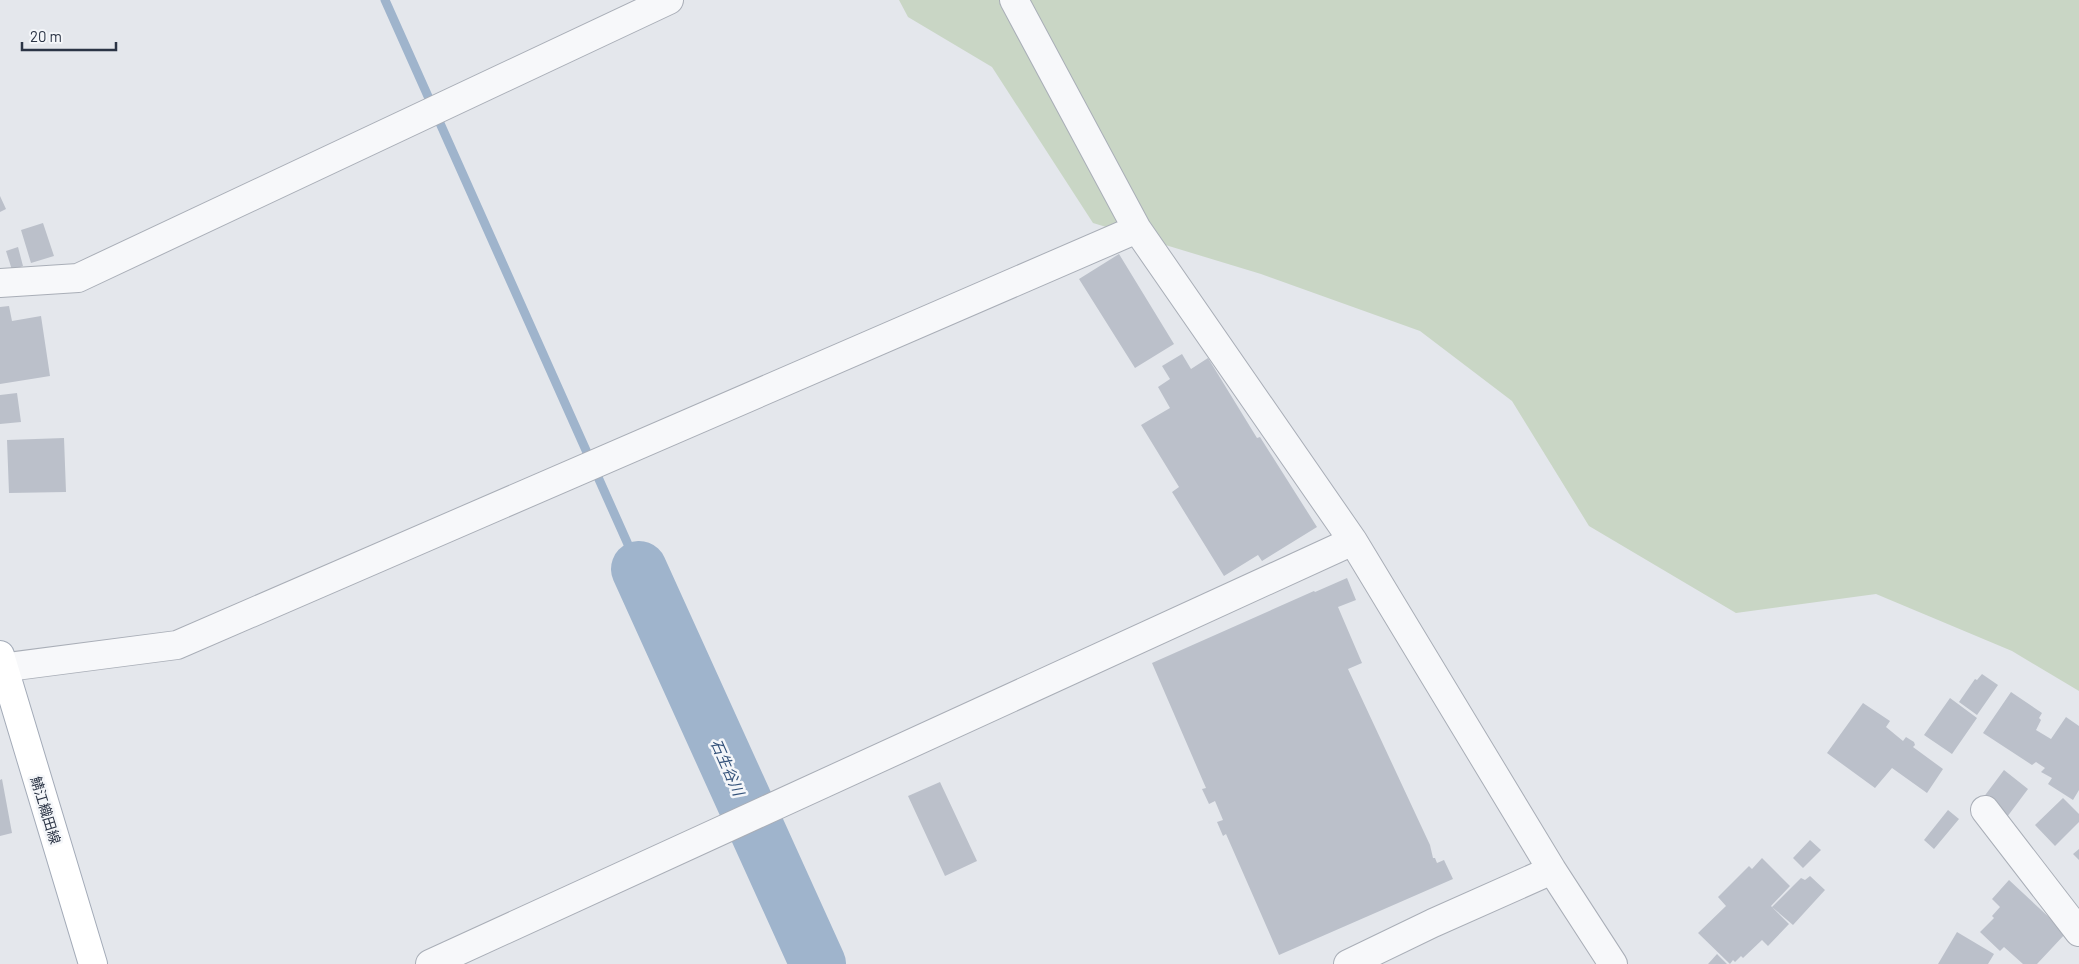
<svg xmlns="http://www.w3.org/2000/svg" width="2079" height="964" font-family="Barlow,'Noto Sans JP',sans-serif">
<rect width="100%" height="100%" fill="#e4e7ec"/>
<path fill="#c9d6c5" d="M899 0H2079V691L2012 651 1876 594 1736 613 1589 526 1512 401 1420 331 1261 274 1093 223 992 67 908 17Z"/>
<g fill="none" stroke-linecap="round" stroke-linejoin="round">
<path stroke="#9fb4cc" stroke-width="9" d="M385 0 639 569"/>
<path stroke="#9fb4cc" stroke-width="56" d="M639 569 818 964"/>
</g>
<path fill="#bbc0ca" d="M0 196 6 209 0 212Z
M43 223 54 256 31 263 21 230Z
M18 247 23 266 12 270 6 251Z
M1119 254 1174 344 1135 368 1079 279Z
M9 306 12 321 41 316 50 376 0 384V307Z
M1182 354 1191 369 1208 358 1257 438 1260 437 1317 527 1262 561 1258 555 1224 576 1172 492 1179 487 1141 425 1170 408 1158 387 1170 379 1162 366Z
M17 393 21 422 0 424V395Z
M64 438 66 492 9 493 7 440Z
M1347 578 1356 600 1338 607 1362 663 1348 669 1430 845 1433 858H1435L1437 863 1444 860 1453 879 1279 955 1226 834 1223 836 1217 822 1223 820 1215 801 1209 804 1202 789 1206 788 1152 663 1314 591 1315 592Z
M1982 674 1998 685 1977 715 1959 702 1975 679 1977 680Z
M2011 692 2042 713 2039 718 2041 720 2036 730 2051 739 2066 717 2079 726V790L2073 800 2048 784 2052 778 2041 772 2045 768 2036 762 2032 765 1983 733Z
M1950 698 1977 718 1952 754 1924 735Z
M1863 703 1890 721 1886 727 1903 741 1906 737 1914 742 1915 745 1913 747 1943 769 1927 793 1892 768 1875 788 1827 753Z
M2004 770 2028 789 2007 817 1983 798Z
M2 779 12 833 0 836V780Z
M940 782 977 861 945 876 908 796Z
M2063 798 2079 814V822L2055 846 2035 825Z
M1948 810 1959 819 1934 849 1924 840Z
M1810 840 1821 850 1803 868 1793 858Z
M2079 849V860L2073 854Z
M1762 858 1790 886 1771 906 1789 924 1768 946 1762 940 1743 958 1741 956 1735 962 1733 960 1730 964 1698 933 1726 906 1718 897 1749 866 1752 869Z
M1810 876 1825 890 1793 925 1772 907 1801 878 1805 880Z
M2009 880 2066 933 2037 964H2023L2004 947 2000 951 1980 932 1994 918 1992 916 2000 907 1992 899Z
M1957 932 1994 954 1988 964H1938Z
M1717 954 1727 964H1708Z"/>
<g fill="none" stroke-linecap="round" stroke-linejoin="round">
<g stroke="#a9aeb7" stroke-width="30">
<path id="minor" d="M1014 0 1137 229 1353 541 1552 870 1613 964
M0 283 78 278 669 0
M0 668 177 645 1137 229
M1985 810 2079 932
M430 964 1353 541
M1348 964 1433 923 1552 870"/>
</g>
<g stroke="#a3abb8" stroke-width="30">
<path id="major" d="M0 655 93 964"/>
</g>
<use href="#minor" stroke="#f7f8fa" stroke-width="28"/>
<use href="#major" stroke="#fff" stroke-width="28"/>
</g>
<g text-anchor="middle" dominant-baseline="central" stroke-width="5" stroke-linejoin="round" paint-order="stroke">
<g font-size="14" fill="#2b3445" stroke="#f4f6f9">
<text transform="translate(46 810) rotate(73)">鯖江織田線</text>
</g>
<g font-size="15" font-style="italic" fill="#34527a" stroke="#f4f6f9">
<text transform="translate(728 767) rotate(66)">石生谷川</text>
</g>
</g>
<path d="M22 42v8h94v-8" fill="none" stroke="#2b3445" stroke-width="2.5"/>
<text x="30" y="42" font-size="15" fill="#2b3445" stroke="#f4f6f9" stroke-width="4" paint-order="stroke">20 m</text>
</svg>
